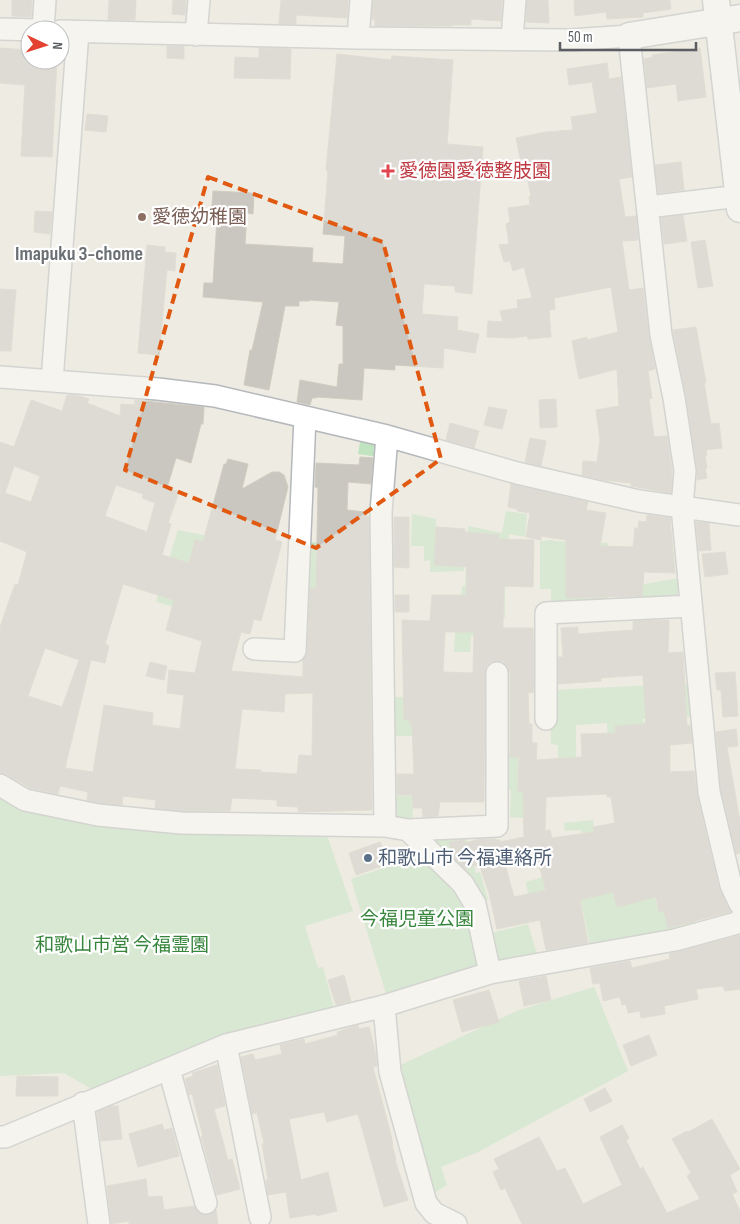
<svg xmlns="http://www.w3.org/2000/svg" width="740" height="1224" font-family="'Sofia Sans Condensed','Noto Sans JP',sans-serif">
<rect width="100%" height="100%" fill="#edebe2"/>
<path fill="#bfe4bf" d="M361 436 380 440 379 457 358 454Z
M506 511 527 514 525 537 509 534 505 589V618H482L481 636H471L470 652H454L456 616H461L462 586H465L468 526 502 533Z
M412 514 436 519 434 562 464 564V571L430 572V560L424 561V546H411Z
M178 530 203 535 233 544 200 614 156 602Z
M552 540 555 541 608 543V599H628L551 608V589H540V541Z
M305 542 322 543 332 609 302 608Z
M679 578 682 595 676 601 633 605 634 583 645 584Z
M691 683 695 716 687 717 683 684Z
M659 685 661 718 642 719 643 722 655 721 609 769 607 723 576 725V769L558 770V745L551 744 550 690Z
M389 697H441V736H389Z
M506 754H518V789L524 790 523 818 510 817 511 790 505 789Z
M0 795 326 832 353 911 305 926 318 968 323 967 335 1012 185 1050 144 1071 92 1091 90 1088 64 1073 0 1076Z
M391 795 412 796 413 821 400 820 391 811Z
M593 820 595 851 585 854 581 830 565 831 564 823Z
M465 834 476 873 480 872 488 900 479 903 432 846 435 837Z
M422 855 464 889 481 969 387 997 351 879Z
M597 861 606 894 686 874 654 890 658 911 691 904 695 924 668 932 590 946 581 901 531 912 526 882Z
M528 924 538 958 497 966 487 934Z
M594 987 628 1071 478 1152 441 1167 447 1185 431 1195 392 1069 519 1010Z"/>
<path fill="#cac7c1" stroke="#d1ccc0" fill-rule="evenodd" d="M12 0H32L31 17 12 16Z
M109 0H136L135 20H108Z
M173 0H186L185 15 172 14Z
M281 0H348L347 18 296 15V24H279Z
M373 0H502L501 21 471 19V25H452V26H375V20L372 19Z
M527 0H548L549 23 526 22Z
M574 0H670L671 9 643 13V17L607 19 606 12 575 16Z
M167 46H184V59L167 58Z
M0 48 30 50V60H57L52 157 21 156 25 85 0 83Z
M259 48 291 49 290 79 234 78 235 57 259 58Z
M700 48 706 97 678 101 676 84 647 88 644 59 653 57 652 55Z
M337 54 391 60 392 56 453 60 447 144 483 147 472 294 455 292V286L424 284 422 314 458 317 457 330 479 334 475 353 444 348 443 368 395 365V370L364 368 362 400 317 397 316 398H312L310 405 297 402 300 380 337 387 339 364H343V326L336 325 339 302 309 300V301H299V306H285L269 390 244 385 250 350H252L263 302 203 297 204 283H213L217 219H211L213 191 254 193 253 214 247 213 245 244 313 248 312 262 343 264 345 236 323 234 328 171 326 170Z
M607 63 609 79 621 77 632 177 619 179 625 217 636 216 638 240 622 241 629 290 643 288 649 336 655 369 648 371 652 398 649 399 654 437 667 436 672 471 671 493 631 486V483L603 480 582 475 583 461 597 462 600 440 596 410 619 406 617 369 579 379 572 341 587 337V340L618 332 611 287 554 298 555 309 549 310 551 337 528 339 527 336 512 338 487 337 488 321 503 322 500 311 518 308 517 300 532 298 524 267 513 271 510 261 504 262 499 245 509 244 506 224 510 222 508 208 530 205 529 197 531 196 525 166 522 167 516 138 546 132 573 130 571 117 597 113 592 82 569 85 567 69Z
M87 114 108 116 106 132 85 130Z
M681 162 684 190 658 193 655 165Z
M35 211 52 212 50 234 34 232Z
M683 215 687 241 664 244 661 218Z
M705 240 713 286 698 288 691 242Z
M147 245 165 247V252L176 253 175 271 167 270 159 355 138 353Z
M0 289 16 290 11 351H0Z
M696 327 706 383H704L711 424 719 423 722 448 706 450 707 455 705 456 707 468 705 469 707 478 697 480V469L686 396 673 330Z
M67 395H76L89 399 87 403 120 416 121 404 135 405V400L204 407 203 424H201L191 463 176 458 167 488 179 492 168 523 171 524 162 555 189 563 195 540 203 542 224 464H226L228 459 248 464 242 489 272 472H279L284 475 288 487 275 540 282 542 261 621 254 619 250 634 241 632 231 671 303 677V660L307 652 310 588H316L318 488 315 487 316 463 359 465 360 457 373 458 371 484 348 482 347 510 365 512V516H369L372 810 298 812V807L277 806V800L232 798 230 811H182L155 808 156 800 123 796 122 805 100 803 87 800 88 792 60 786 58 794 30 788 6 774 0 773V627L15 584 18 585 27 552 0 541V442L14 447 31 400 62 411ZM14 466 40 476 31 502 5 493ZM116 485 143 494 142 498 155 503 147 532 105 516ZM123 584 174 600 166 630 202 641 195 673 169 670 167 693 184 695 180 729 152 725 153 713 104 705 93 772 65 768 91 660 105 663 109 646 105 644ZM45 648 79 660 62 707 28 696ZM313 693 312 756 299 755 297 774 260 772 261 770 235 769 242 709 284 712 285 694Z
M556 399 557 427 540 428 539 400Z
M489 407 507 410 502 429 484 425Z
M450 423 479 431 474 448 446 440Z
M530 438 546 441 541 466 525 462Z
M511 484 588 502 586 510 606 513 600 546 633 547 635 528 638 529 639 521 646 522 647 515 670 518 675 573 644 572 642 596 566 598V540L541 536V540L526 537 530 513 517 511V509L508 507Z
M394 517H409V568L394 567Z
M696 522 709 523 711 550 699 551Z
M436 527 465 529V532L499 535 498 539 534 540 533 587 504 586 503 622V628H533L534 686 533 693 528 692 529 724H532V743H537L536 760 582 757 581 734 616 733 615 726 646 724 643 675 601 678V681L558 684V657H563L561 628 578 627V634L633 630V621L669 620 668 653 683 652 687 726 690 725 692 743 670 745V772L694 771 697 795 719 888 730 912 668 928 664 911 659 912 656 897 617 907 613 892 580 900 588 943 546 950 540 920 497 929 489 893 479 864 465 869 453 857 449 842 464 840 465 843 480 839H496L497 840H500V842L524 837 523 791H518L519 757H510V673L508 667 504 662 497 661 491 662 486 666 485 673 484 802H440L438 816 423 817 422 808H413L412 795H397V774H414L412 725H410V720H404L402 620 430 621 432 595H466L467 567 434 565ZM445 632H474L473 673 443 672ZM607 794V797H611L615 823 593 827 594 832 552 838 550 830 545 831 546 797ZM536 855 546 890 514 897 505 864Z
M725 552 728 574 705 577 702 554Z
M395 595H409V612H395Z
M150 662 167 666 164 680 146 676Z
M735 672 738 716 723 717 721 690H717L715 673Z
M736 729 738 746 727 747 740 821V853L736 854 721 790 716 732Z
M380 842 388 864 356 875 349 853Z
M740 935V989L725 991 723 986 696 989 698 999 664 1006 665 1014 641 1018 640 1011 628 1013 626 1004 622 1005 620 997 603 1001 600 983 593 984 590 968 630 961 632 968 670 959 669 954Z
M344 975 351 1001 336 1005 328 980Z
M546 976 551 1000 524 1006 519 981Z
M489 990 499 1022 462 1032 453 1000Z
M358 1025 359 1029 369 1027 375 1050 377 1066 373 1067 391 1135 393 1145H392L396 1159 395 1160 408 1200 384 1207 358 1114 327 1122 324 1112 289 1119 301 1180 328 1172 337 1211 316 1216V1214L290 1218 286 1192 268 1195 266 1180H268L266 1167 262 1144 264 1143 257 1113 252 1114 241 1057 253 1054 255 1060 282 1054 280 1045 304 1039 305 1044 338 1035 337 1032Z
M649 1035 657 1055 631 1066 623 1045Z
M217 1065 225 1106 214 1109 228 1160 232 1159 240 1189 217 1195 201 1136H203L192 1094 189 1095 185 1079 193 1076 192 1073Z
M17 1076 58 1077V1096H16Z
M605 1088 612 1101 590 1112 584 1099Z
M111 1106H118L122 1139 101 1141 97 1112Z
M712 1119 740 1169 730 1175 737 1192 732 1194 740 1211V1224H522L505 1188 501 1190 493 1172 499 1169 494 1159 539 1137 557 1171 565 1168 583 1204 622 1185 600 1137 622 1125 629 1138 626 1140 640 1169 643 1167 667 1213 700 1199 687 1176 691 1173 672 1139 687 1131 688 1132Z
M162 1124 164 1130 172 1128 179 1156 138 1167 129 1134Z
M146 1179 148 1197 162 1196 164 1210 194 1206 198 1212 203 1215H209L216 1210 218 1224H129V1221L111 1224 107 1186Z"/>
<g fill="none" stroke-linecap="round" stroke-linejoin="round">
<g stroke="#b5b8bc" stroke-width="24">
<path id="minor" d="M0 29 37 30
M43 30 45 0
M60 31 358 38 571 40 629 36 661 335 674 398 685 471 682 507 709 792 731 885 740 904
M196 35 199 0
M358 38 361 0
M512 39 515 0
M648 207 740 196
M0 377 158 389 215 396 387 436 517 473 639 501 740 515
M52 381 78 32
M254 649 295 651 305 417
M546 719V613L691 606
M0 785 25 800 98 815 181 823 385 826 408 830 463 884 475 904 490 973
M385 826 381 512 387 436
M408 830 497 826V673
M384 1006 390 1072 426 1203 434 1213 456 1224
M226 1045 260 1217
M169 1069 206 1203
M83 1103 99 1224
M0 1137H5L226 1045 384 1006 490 973 675 940 737 923 740 920"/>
</g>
<g stroke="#b5b8bc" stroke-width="29">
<path id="tertiary" d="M716 0 740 209
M629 36 740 18"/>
</g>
<use href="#minor" stroke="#fff" stroke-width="21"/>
<use href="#tertiary" stroke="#fff" stroke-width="26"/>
</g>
<path d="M0 0H740V1224H0ZM208 177 383 242 441 459 316 548 125 470Z" fill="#edebe2" fill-opacity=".55" fill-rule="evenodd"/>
<path fill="none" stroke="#e15910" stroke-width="4" stroke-dasharray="10 6" stroke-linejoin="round" d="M208 177 383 242 441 459 316 548 125 470Z"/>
<path fill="#e0444e" stroke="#fff" stroke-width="2" d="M385.5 163.5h5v5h5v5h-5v5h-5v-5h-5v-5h5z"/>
<circle fill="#8d6e63" stroke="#fff" stroke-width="2" cx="142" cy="217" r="5"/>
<circle fill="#5c6f8a" stroke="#fff" stroke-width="2" cx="368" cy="858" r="5"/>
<g text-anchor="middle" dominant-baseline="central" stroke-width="4.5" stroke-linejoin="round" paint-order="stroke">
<g font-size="19" fill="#be3a42" stroke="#fff" text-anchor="start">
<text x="399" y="171">愛徳園愛徳整肢園</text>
</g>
<g font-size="19" fill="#785e54" stroke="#fff" text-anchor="start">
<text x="152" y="217">愛徳幼稚園</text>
</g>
<g font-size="19" fill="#4e5e75" stroke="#fff" text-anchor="start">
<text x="378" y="858">和歌山市 今福連絡所</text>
</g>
<g font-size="19" fill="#37853c" stroke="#fff">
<text x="417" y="919">今福児童公園</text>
<text x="122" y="945">和歌山市営 今福霊園</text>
</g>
<g font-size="20" font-weight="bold" fill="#6b7074" stroke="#fff">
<text x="79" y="254">Imapuku 3-chome</text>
</g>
</g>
<g transform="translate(45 45) rotate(94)"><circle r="24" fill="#ffffff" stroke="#bdbfc0"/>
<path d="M0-4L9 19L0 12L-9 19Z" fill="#e44230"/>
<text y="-8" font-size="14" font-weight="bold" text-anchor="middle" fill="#5a5e62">N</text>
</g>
<path d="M560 42v8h136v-8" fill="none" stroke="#5a5e62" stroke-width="2.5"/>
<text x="568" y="42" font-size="15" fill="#5a5e62" stroke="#ffffff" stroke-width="4" paint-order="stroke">50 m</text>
</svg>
